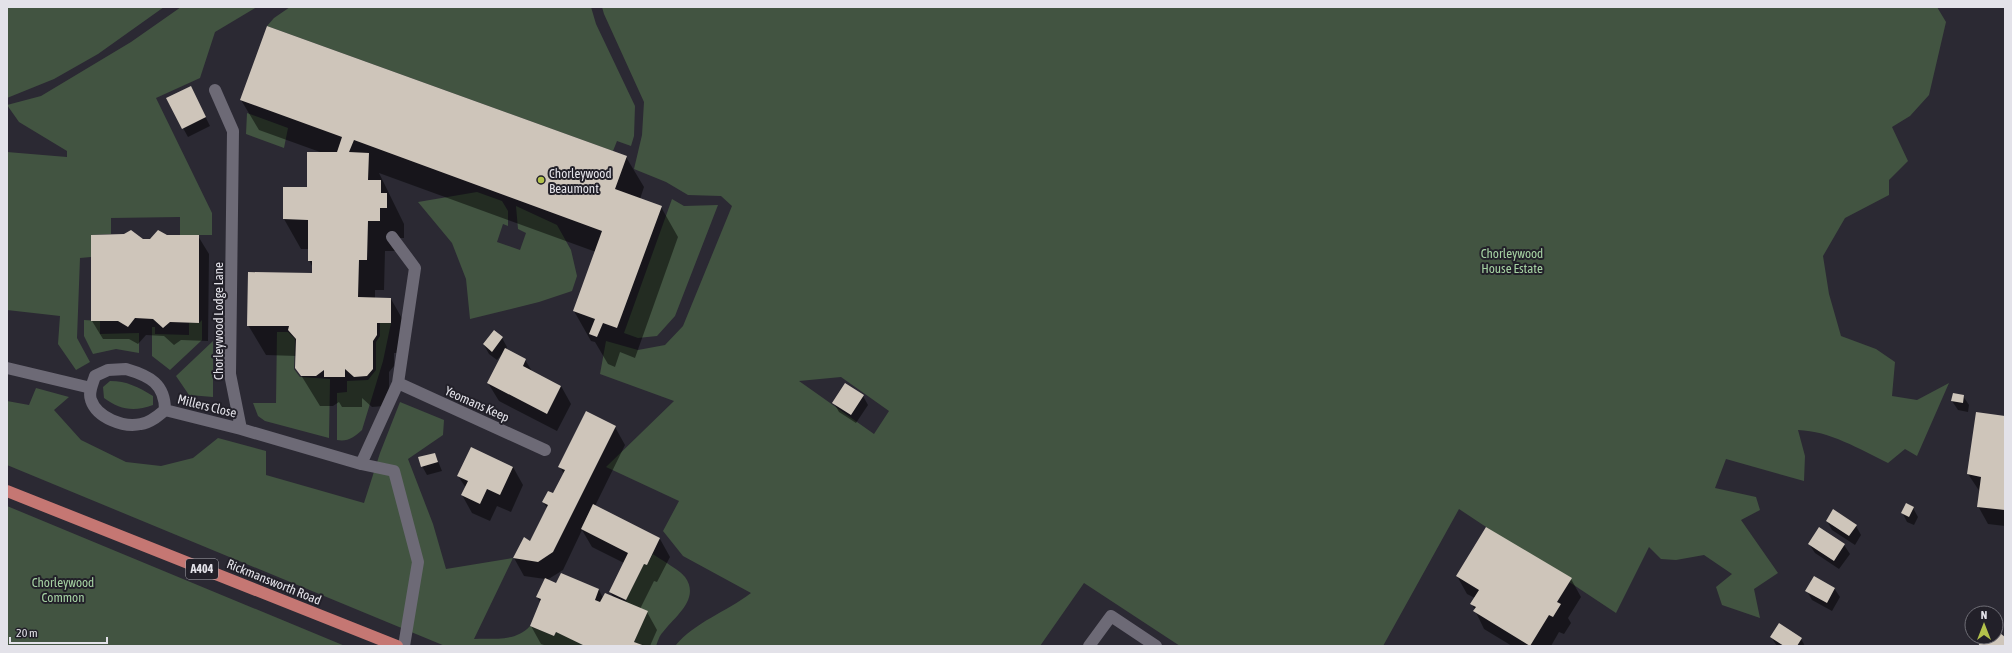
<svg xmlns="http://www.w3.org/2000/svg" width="2012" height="653" font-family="'Asap Condensed',sans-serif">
<rect width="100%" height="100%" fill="#2b2933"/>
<path fill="#425441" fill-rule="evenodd" d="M7 7H164L98 54 54 79 7 98Z
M181 7H257L215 32 200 78 156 98 212 213V235H180V217L111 218V234L91 235V257L80 258 77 338 90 362 76 370 58 344 60 316 7 310V152L67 157V151L19 122 7 105 41 96 131 42Z
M290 7H591L596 24 635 106 634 136 631 146 617 141 613 151 267 26 274 18Z
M602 7H1937L1946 22 1929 95 1910 116 1892 127 1908 161 1889 180V195L1845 218 1823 256 1829 294 1841 336 1876 349 1895 362 1892 396 1917 400 1949 383 1917 456 1905 449 1888 463C1859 449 1830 431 1798 430L1805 456 1804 481 1726 459 1715 488 1756 497 1760 510 1741 520 1778 573 1754 589 1760 618 1722 605 1716 587 1732 574 1704 555 1676 560 1661 559 1649 547 1616 613 1459 509 1383 646H1180L1084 583 1040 646H675C695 622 726 612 751 593L683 556 663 531 679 501 606 467 674 401 600 374 606 341 638 350 665 345 683 326 732 206 721 196 688 195 666 182 634 169 642 135 644 102 604 14ZM841 377 889 411 874 434 799 381Z
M247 113 288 128 284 148 246 134Z
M477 192 502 201 508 211V226L503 224 497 242 520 250 526 233 518 229 516 206 557 225 571 250 577 276 572 291 539 302 470 319 466 279 452 243 418 202Z
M672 199 684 206 718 205 675 316 657 336 638 338 624 333Z
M84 320 100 321V334L139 333V353L116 349 93 354 84 336Z
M202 320V340L170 370 152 356V327H155V334L189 335V323H199Z
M380 323H391L383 361 362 430C354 437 348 442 337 440V393L347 392V381L368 380 376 370V342L380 336Z
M277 332H288L295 339 294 369 300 377 330 379 329 438 265 421 258 416 253 403H276Z
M213 341V397L189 395 176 376Z
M110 381C127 381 138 387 153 396V405C134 412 120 410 104 398L103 387Z
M36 388 69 397 54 410 81 440 126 462 161 466 193 458 218 438 266 451V475L364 503 380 453 400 402 444 420 443 435 408 459 433 524 446 569 513 558 474 639C494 638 516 642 530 626L554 636 556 632 586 645 445 646 7 465V401L29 405Z
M7 506 345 646H7Z
M653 554C661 560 680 570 685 577 701 599 674 617 663 632 659 636 658 641 656 646H645L634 642 647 611 627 603 626 600 644 564 647 565Z"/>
<path fill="#0007" fill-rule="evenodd" d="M195 96 210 126 188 137 183 128Z
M241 100 626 157 644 187 640 199 661 207 678 237 635 358 620 352 615 367 608 364 595 342 591 341 574 311 596 252 379 173 404 224V238H397V251H385L384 290H375V299H391L408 329V353H394V366L389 372V399L384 406 372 407 362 398V407H342L339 402 333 406H320L296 367 297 356 266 355 248 325 313 274V268L309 260V249H301L284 219 308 188 320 152 259 130Z
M167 236H198L209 254 208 341 181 340 174 345 164 336 146 335 138 344 129 339H103L92 321 143 240Z
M494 331 502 338 507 347 505 350 525 360 532 371 561 386 571 404 557 431 499 401 488 383 502 354 497 360 489 354 484 345Z
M863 396 868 405 856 423 839 412 834 403Z
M1963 396 1969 405 1968 412 1958 410 1952 401Z
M2005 417V526L1988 524 1978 506 1980 492 1968 474Z
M615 427 625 445 595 506 660 539 670 557 657 582 654 581 640 609 647 612 657 630 650 646H547L541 644 531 626 541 603 537 597 545 579 524 576 514 558 524 539 531 542 548 509 543 502 554 494 564 474 560 467ZM582 530 592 547 624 563 610 592 614 598H603L599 590 562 574 557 585 547 580 563 570Z
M435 454 442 471 427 475 422 466Z
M513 467 523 485 511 512 497 506 490 521 472 513 462 495 466 488 458 476Z
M1913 508 1918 517 1914 525 1907 522 1902 512Z
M1827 521 1856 526 1861 535 1855 545 1832 530Z
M1809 544 1844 545 1850 554 1839 569 1815 553Z
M1457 576 1571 579 1581 597 1568 618 1571 623 1564 634 1559 632 1551 646H1512L1484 629 1472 604 1475 598 1467 594Z
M1834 588 1840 597 1832 611 1812 600 1807 591Z
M1780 624 1801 639 1805 646H1777L1771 637Z"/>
<path fill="#cec5ba" d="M267 26 627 156 615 189 662 206 617 328 603 323 597 337 589 334 595 319 573 311 602 231 354 140 349 152 369 153 368 180H381V193H387V208H380V221H368L367 260H359L358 297 391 298V323H377V335L373 341V369L367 376 354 377 345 369V377H324V370L316 376H301L295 368 296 339 288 330 289 326H247L248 272 312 273V261H308V220L283 219V187H307V152H337L342 137 240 100Z
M191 86 206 117 182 129 166 98Z
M131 230 143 239H150L158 230 167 235H199V323L170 322 163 328 153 319 135 318 128 327 118 321H91V235L124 234Z
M494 330 503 337 492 352 483 344Z
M505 348 526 359 523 366 561 386 547 414 487 383Z
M845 383 864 395 851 415 832 403Z
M1953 393 1964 395 1963 403 1951 401Z
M586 411 616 426 553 552 538 562 513 558 524 537 530 541 548 505 542 502 548 491 553 493 565 470 558 467Z
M1976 412 2005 416V510L1977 507 1981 477 1967 474Z
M471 447 513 467 500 495 487 489 480 504 461 495 468 481 457 476Z
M435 453 438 462 421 467 418 457Z
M1906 503 1914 507 1909 517 1901 513Z
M593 504 660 538 647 565 644 564 626 600 609 592 628 553 581 529Z
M1833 509 1857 525 1849 536 1826 521Z
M1486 527 1572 578 1557 602 1561 604 1553 617 1549 615 1530 646 1473 611 1476 607 1470 604 1479 590 1456 576Z
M1819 527 1845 544 1834 561 1808 544Z
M561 573 599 589 595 600 600 602 605 593 648 611 634 642 645 646H585L556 632 554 636 530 626 541 599 536 597 545 578 556 583Z
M1814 576 1835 588 1827 603 1805 591Z
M1779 623 1802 638 1797 646H1784L1770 637Z
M1996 630 2005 637 2004 646H1978L1984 637H1996Z"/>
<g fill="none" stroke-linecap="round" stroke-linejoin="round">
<path stroke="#6d6a76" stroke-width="12" d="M1089 646 1111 616 1156 646"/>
<path stroke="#6d6a76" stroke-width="12" d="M215 90 233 131 230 374 241 429 361 464 394 471 418 562 404 646
M7 368 91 388
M126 369C150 376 165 384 165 410 158 416 150 423 141 424 124 428 97 418 91 400 88 392 93 383 95 376L108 370Z
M398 383 545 450
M165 410 241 429
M361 464 398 383 415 268 392 237"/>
<path stroke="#c57773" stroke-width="12" d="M7 491 397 646"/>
</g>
<circle fill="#b3c24b" stroke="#222029" stroke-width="1.5" cx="541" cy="180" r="4"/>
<g text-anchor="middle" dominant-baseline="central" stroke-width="4" stroke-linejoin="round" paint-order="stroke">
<rect fill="#222029" stroke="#a9a8af" stroke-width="1" x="186" y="559" width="32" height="20" rx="3"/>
<g font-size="12" font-weight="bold" fill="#e3e2e9">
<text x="202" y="569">A404</text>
</g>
<g font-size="13" fill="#e3e2e9" stroke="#222029" text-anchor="start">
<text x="549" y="173">Chorleywood<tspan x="549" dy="15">Beaumont</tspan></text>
</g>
<g font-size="13" fill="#a5d1a2" stroke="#222029">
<text x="1512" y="253">Chorleywood<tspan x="1512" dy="15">House Estate</tspan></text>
<text x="63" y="582">Chorleywood<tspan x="63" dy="15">Common</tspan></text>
</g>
<g font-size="13" fill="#e3e2e9" stroke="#222029">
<text transform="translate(218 321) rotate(-90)">Chorleywood Lodge Lane</text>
<text transform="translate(477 404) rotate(24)">Yeomans Keep</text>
<text transform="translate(207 406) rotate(14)">Millers Close</text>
<text transform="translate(274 582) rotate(22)">Rickmansworth Road</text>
</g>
</g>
<rect width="2012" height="653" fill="none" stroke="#e3e2e9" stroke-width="16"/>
<g transform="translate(1984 625)"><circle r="19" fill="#222029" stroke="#6f6e76"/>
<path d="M0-3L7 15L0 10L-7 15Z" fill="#b3c24b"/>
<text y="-6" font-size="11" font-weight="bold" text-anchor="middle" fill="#e3e2e9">N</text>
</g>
<path d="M10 637v6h97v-6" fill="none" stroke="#e3e2e9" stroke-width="2"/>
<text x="16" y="637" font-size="12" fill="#e3e2e9" stroke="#222029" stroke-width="3" paint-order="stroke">20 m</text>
</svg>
